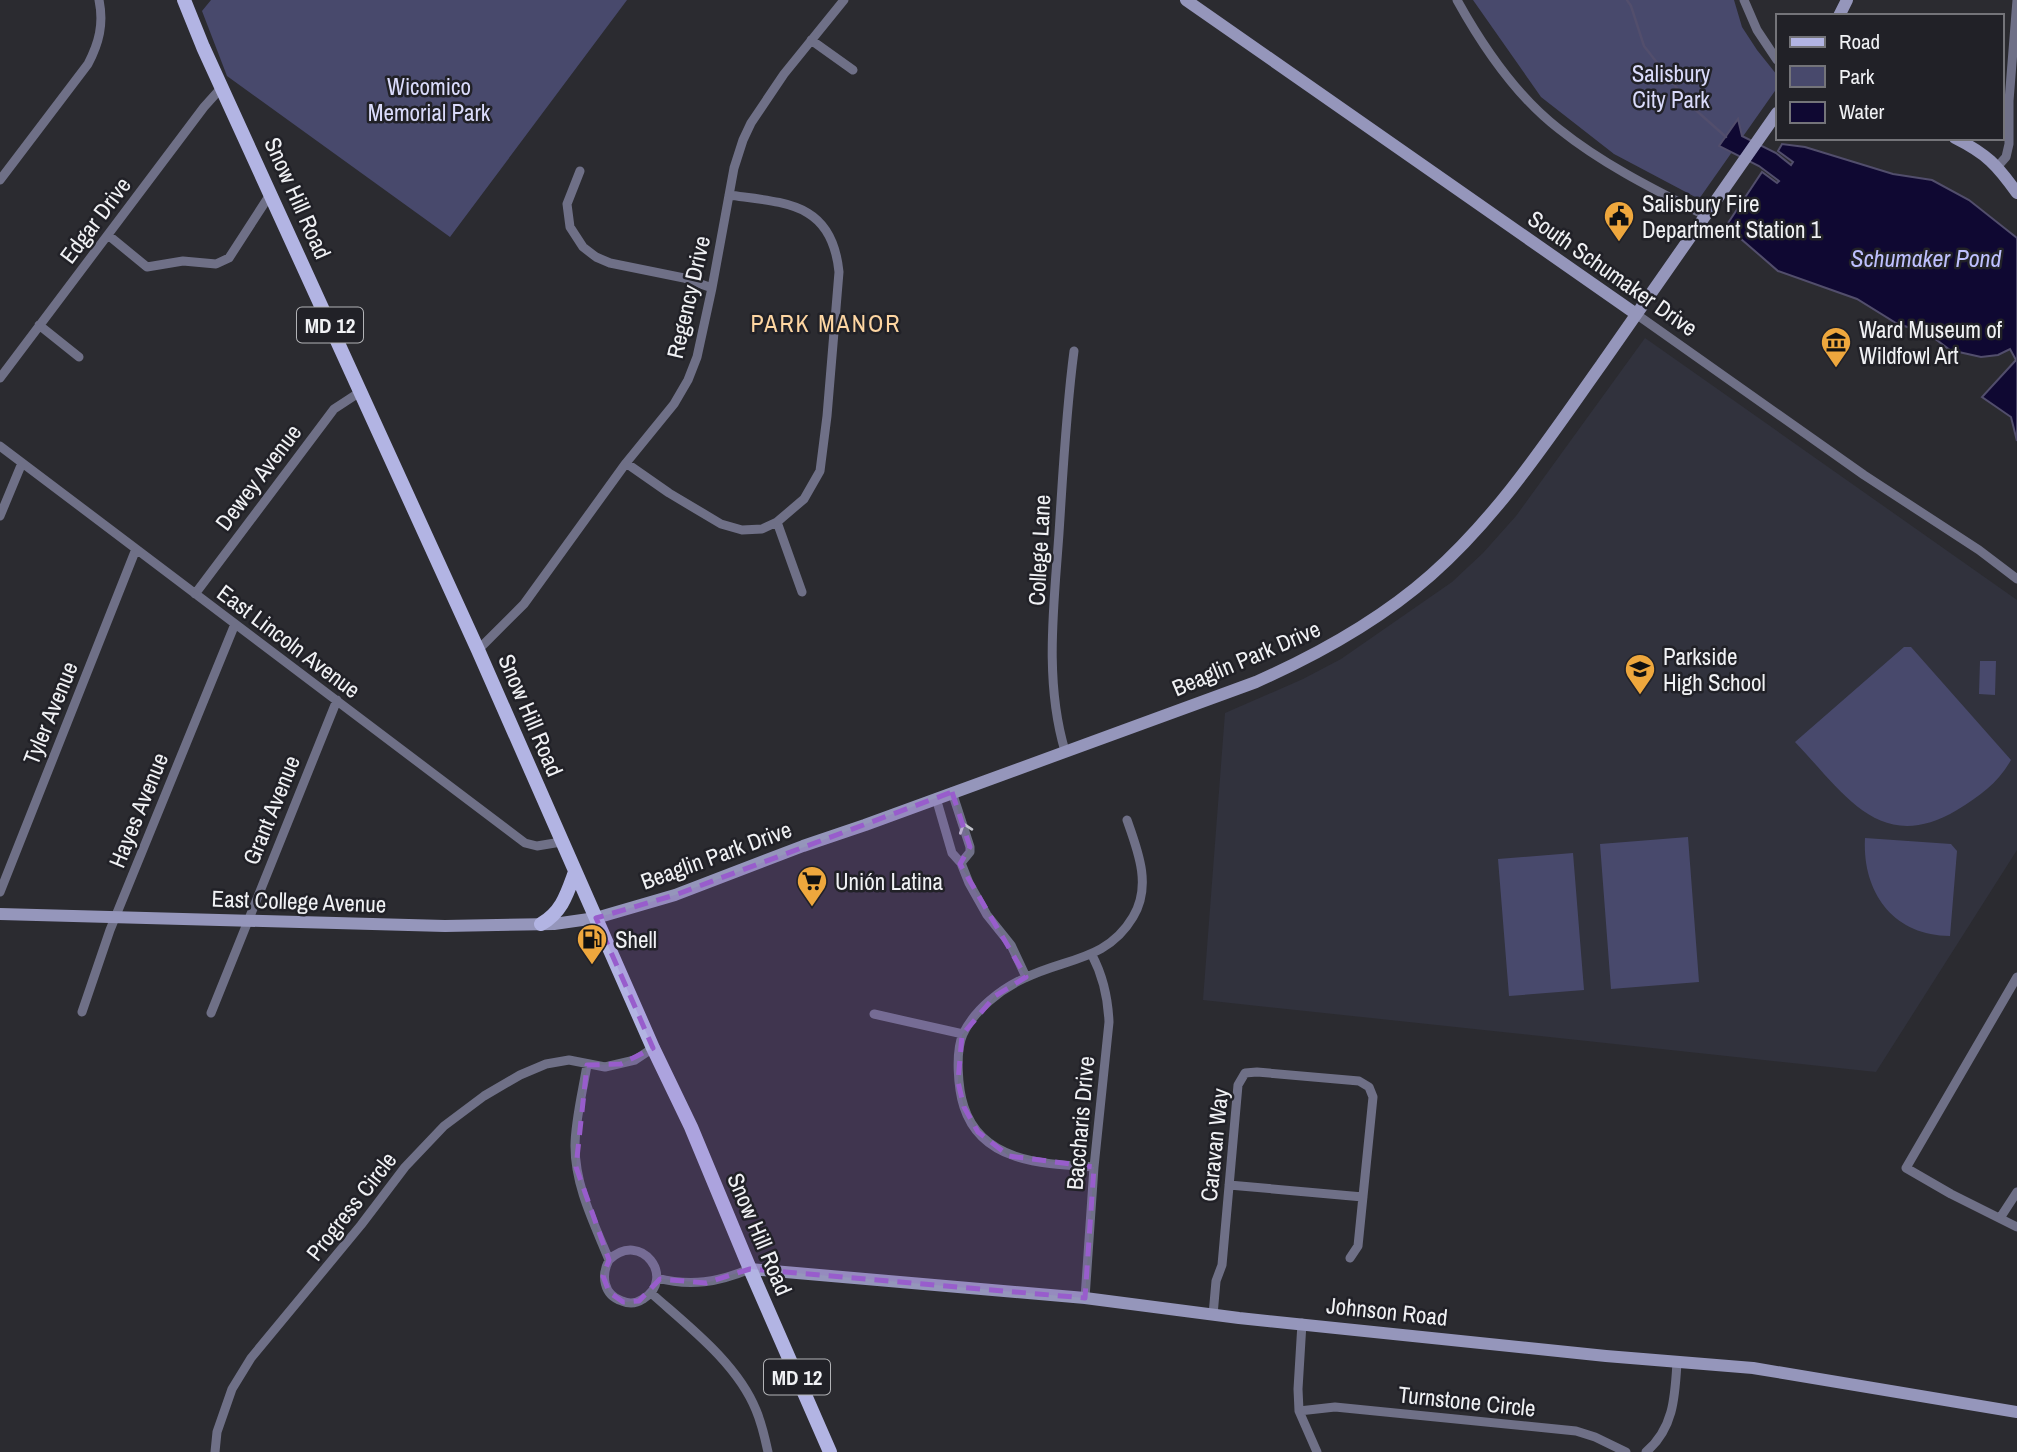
<svg xmlns="http://www.w3.org/2000/svg" width="2017" height="1452" font-family="'Archivo Narrow',sans-serif">
<rect width="100%" height="100%" fill="#2b2b30"/>
<path fill="#31323d" d="M1645 338 2017 600V850L1876 1072 1203 1000 1225 713 1303 679 1341 659 1452 582 1483 553 1516 516Z"/>
<path fill="#48496c" d="M211 0H627L450 237 227 76 202 11Z
M1473 0H1734L1742 27 1757 50 1777 75V88L1699 199 1614 154 1541 97Z
M1904 647H1911L2011 760C1998 783 1980 796 1957 810 1880 856 1844 793 1795 742Z
M1980 661H1996L1995 695 1979 694Z
M1688 837 1699 982 1611 989 1600 844Z
M1865 838 1951 844 1957 851 1950 936C1893 936 1862 892 1865 838Z
M1573 853 1584 990 1509 996 1498 859Z"/>
<path fill="#0f0832" stroke="#524e6c" stroke-width="2" d="M1738 119 1742 136 1776 153 1791 165 1793 162 1778 151 1782 144 1805 147 1893 174 1932 180 1969 200 2017 238V441L2011 417 1982 397 2016 360 2010 349 1998 355 1981 357 1950 350 1930 335 1896 323 1857 299 1778 271 1726 226 1762 172 1777 183 1779 181 1759 166 1719 146Z"/>
<g fill="none" stroke-linecap="round" stroke-linejoin="round">
<path stroke="#524e6c" stroke-width="2.5" d="M1627 0 1631 6 1644 46 1690 105 1726 137"/>
<path stroke="#6f7087" stroke-width="9" d="M1457 0C1483 47 1516 96 1559 129 1604 165 1655 190 1706 216
M1744 0 1757 30 1777 60
M811 40 853 70
M1998 166 2006 157 2009 144V101L2017 0
M580 171 567 204 570 227 583 247 596 257 610 263 684 278 712 288
M0 180 88 64C99 43 104 24 99 0
M108 235 147 267 183 261 216 264 229 258 271 193
M1636 314 1864 475 1979 550 2017 579
M39 325 79 357
M0 378 204 107 222 87
M0 446 525 843 537 846 561 842
M626 463 669 493 721 524 742 530 762 529 777 522 804 499 820 471 827 416 839 272C832 202 786 203 729 195
M0 516 22 463
M777 522 802 592
M195 594 334 409 360 392
M478 650 524 604 626 463 674 404 688 380 697 357 712 288 734 168 743 140 751 123 784 74 844 0
M1065 751C1044 681 1054 605 1059 533 1063 472 1066 411 1074 351
M952 792 970 847V852L961 863
M936 798 952 853 961 863 969 883 987 915 1011 945 1026 977
M0 892 136 549
M2017 977 1906 1168 1951 1194 2017 1227
M82 1012 110 930 235 624
M211 1013 337 700
M874 1014 963 1034
M587 1065C583 1090 575 1121 575 1146 575 1186 594 1223 609 1260 601 1275 603 1295 622 1301 629 1304 637 1303 643 1299 677 1279 641 1229 609 1260
M1094 1167C1045 1164 982 1163 964 1107 958 1089 955 1052 963 1034 975 1009 1001 989 1025 978 1065 958 1107 961 1133 917 1152 886 1138 851 1127 820
M1229 1185 1363 1197
M2000 1218 2017 1192
M657 1278C691 1287 718 1282 750 1269
M651 1293C688 1326 737 1363 756 1410 762 1424 765 1438 768 1452
M1085 1298 1094 1167 1109 1022C1108 998 1103 976 1092 955
M1213 1315 1216 1281 1222 1265 1238 1085 1245 1073 1257 1072 1359 1081 1369 1087 1373 1097 1358 1246 1350 1258
M1302 1323 1298 1389 1299 1411 1317 1452
M1299 1411 1335 1407 1576 1431 1595 1437 1626 1452
M215 1452 217 1432 232 1389 251 1358 361 1225 405 1167 444 1126 484 1096 520 1075 546 1064 569 1060 605 1067 635 1060 653 1048
M1646 1452C1674 1428 1675 1396 1677 1362"/>
<path stroke="#9596bb" stroke-width="12" d="M1186 0 1636 314
M1839 16 1847 0
M1955 138C1987 154 1997 165 2017 193
M0 914 445 926 554 924 596 918 675 895 803 846 865 825 1256 682C1319 654 1379 621 1431 575 1499 515 1549 438 1601 365 1660 281 1719 197 1777 113
M750 1269 1085 1298 1239 1318 1606 1356 1753 1368 2017 1412"/>
<path stroke="#b2b4e3" stroke-width="14" d="M184 0 203 47 478 650 653 1048 691 1127 750 1269 830 1452
M541 924C562 912 567 894 575 872"/>
</g>
<defs><path id="oneway-chevron" d="M-2-3.5L2.5 0L-2 3.5" fill="none" stroke-width="1.6" stroke-linecap="round" stroke-linejoin="round" transform="scale(1.75)"/></defs>
<use stroke="#c3c4ce" href="#oneway-chevron" transform="translate(965 828) rotate(-109)"/>
<path fill="#985dcc" fill-opacity="0.2" stroke="#985dcc" stroke-width="5" stroke-dasharray="14 9" stroke-linejoin="round" d="M952 792 970 847 960 864 1026 977 995 996 962 1035 958 1082 964 1107 978 1132 1009 1156 1094 1167 1085 1298 750 1269 706 1283 660 1279 639 1301 623 1302 609 1292 603 1276 609 1260 576 1167 587 1065 621 1064 653 1048 596 918 675 895Z"/>
<defs>
<g id="civic-pin" transform="scale(1.575)"><path d="M0 17L-7.5 6A9.5 9.5 0 1 1 7.5 6Z" fill="#eea73d" stroke="#212127"/><path d="M-.6-6.5H3V-4.5H.6V-3L4-1V1h2V6H-6V1h2V-1L-.6-3ZM-1.2 2.5V6h2.4V2.5Z" fill="#111"/></g>
<g id="museum-pin" transform="scale(1.575)"><path d="M0 17L-7.5 6A9.5 9.5 0 1 1 7.5 6Z" fill="#eea73d" stroke="#212127"/><path d="M0-6L6-3V-2H-6V-3ZM-5-1h2V3h-2ZM-1-1h2V3h-2ZM3-1h2V3H3ZM-6 4H6V6H-6Z" fill="#111"/></g>
<g id="school-pin" transform="scale(1.575)"><path d="M0 17L-7.5 6A9.5 9.5 0 1 1 7.5 6Z" fill="#eea73d" stroke="#212127"/><path d="M0-5L7-2L0 1L-7-2ZM-4 1L0 2.5L4 1V4Q0 6-4 4Z" fill="#111"/></g>
<g id="supermarket-pin" transform="scale(1.575)"><path d="M0 17L-7.5 6A9.5 9.5 0 1 1 7.5 6Z" fill="#eea73d" stroke="#212127"/><path d="M-6-5.5h2.5l.6 2H6L4.5 2H-2.5L-4.4-4H-6ZM-1.5 3.2a1.3 1.3 0 1 0 .1 0ZM3 3.2a1.3 1.3 0 1 0 .1 0Z" fill="#111"/></g>
<g id="fuel-pin" transform="scale(1.575)"><path d="M0 17L-7.5 6A9.5 9.5 0 1 1 7.5 6Z" fill="#eea73d" stroke="#212127"/><path d="M-5.5-6h7V0h2V4h1.3V-2.5L3-4.5l.8-.8L6-3V5H2.5V1h-1V6h-7ZM-4.2-4.7v3.2H.2V-4.7Z" fill="#111"/></g>
</defs>
<g fill-rule="evenodd">
<use href="#civic-pin" x="1619" y="216"/>
<use href="#museum-pin" x="1836" y="342"/>
<use href="#school-pin" x="1640" y="669"/>
<use href="#supermarket-pin" x="812" y="881"/>
<use href="#fuel-pin" x="592" y="939"/>
</g>
<g text-anchor="middle" dominant-baseline="central" stroke-width="5" stroke-linejoin="round" paint-order="stroke">
<g fill="#212127" stroke="#b2b3b6" stroke-width="2">
<rect x="297" y="307.5" width="66" height="35" rx="5"/>
<rect x="764" y="1359.5" width="66" height="35" rx="5"/>
</g>
<g font-size="21" font-weight="bold" fill="#f0f1f4">
<text x="330" y="325">MD 12</text>
<text x="797" y="1377">MD 12</text>
</g>
<g font-size="23" fill="#dadbfb" stroke="#212127">
<text x="1671" y="73">Salisbury<tspan x="1671" dy="26">City Park</tspan></text>
<text x="429" y="86">Wicomico<tspan x="429" dy="26">Memorial Park</tspan></text>
</g>
<g font-size="23" fill="#f0f1f4" stroke="#212127">
<text transform="translate(298 198) rotate(66)">Snow Hill Road</text>
<text transform="translate(95 220) rotate(-53)">Edgar Drive</text>
<text transform="translate(1613 273) rotate(35)">South Schumaker Drive</text>
<text transform="translate(688 297) rotate(-77)">Regency Drive</text>
<text transform="translate(258 477) rotate(-53)">Dewey Avenue</text>
<text transform="translate(1039 550) rotate(-87)">College Lane</text>
<text transform="translate(289 641) rotate(37)">East Lincoln Avenue</text>
<text transform="translate(1246 658) rotate(-23)">Beaglin Park Drive</text>
<text transform="translate(50 713) rotate(-68)">Tyler Avenue</text>
<text transform="translate(531 715) rotate(67)">Snow Hill Road</text>
<text transform="translate(138 810) rotate(-68)">Hayes Avenue</text>
<text transform="translate(271 810) rotate(-68)">Grant Avenue</text>
<text transform="translate(716 855) rotate(-20)">Beaglin Park Drive</text>
<text transform="translate(299 901) rotate(2)">East College Avenue</text>
<text transform="translate(1080 1123) rotate(-85)">Baccharis Drive</text>
<text transform="translate(1214 1145) rotate(-84)">Caravan Way</text>
<text transform="translate(351 1206) rotate(-52)">Progress Circle</text>
<text transform="translate(760 1234) rotate(67)">Snow Hill Road</text>
<text transform="translate(1387 1311) rotate(6)">Johnson Road</text>
<text transform="translate(1467 1401) rotate(6)">Turnstone Circle</text>
</g>
<g font-size="23" fill="#f0f1f4" stroke="#212127" text-anchor="start">
<text x="1642" y="203">Salisbury Fire<tspan x="1642" dy="26">Department Station 1</tspan></text>
<text x="1859" y="329">Ward Museum of<tspan x="1859" dy="26">Wildfowl Art</tspan></text>
<text x="1663" y="656">Parkside<tspan x="1663" dy="26">High School</tspan></text>
<text x="835" y="881">Unión Latina</text>
<text x="615" y="939">Shell</text>
</g>
<g font-size="24" font-style="italic" fill="#bec0fe" stroke="#212127">
<text x="1926" y="258">Schumaker Pond</text>
</g>
<g font-size="24" letter-spacing="2" fill="#fed6a2" stroke="#212127">
<text x="826" y="323">PARK MANOR</text>
</g>
</g>
<rect x="1776" y="14" width="228" height="126" fill="#212127" stroke="#747479" stroke-width="2"/>
<rect x="1790" y="37" width="35" height="10" fill="#b2b4e3" stroke="#747479" stroke-width="2"/>
<text x="1839" y="49" font-size="21" fill="#f0f1f4">Road</text>
<rect x="1790" y="66" width="35" height="21" fill="#48496c" stroke="#747479" stroke-width="2"/>
<text x="1839" y="84" font-size="21" fill="#f0f1f4">Park</text>
<rect x="1790" y="102" width="35" height="21" fill="#0f0832" stroke="#747479" stroke-width="2"/>
<text x="1839" y="119" font-size="21" fill="#f0f1f4">Water</text>
</svg>
